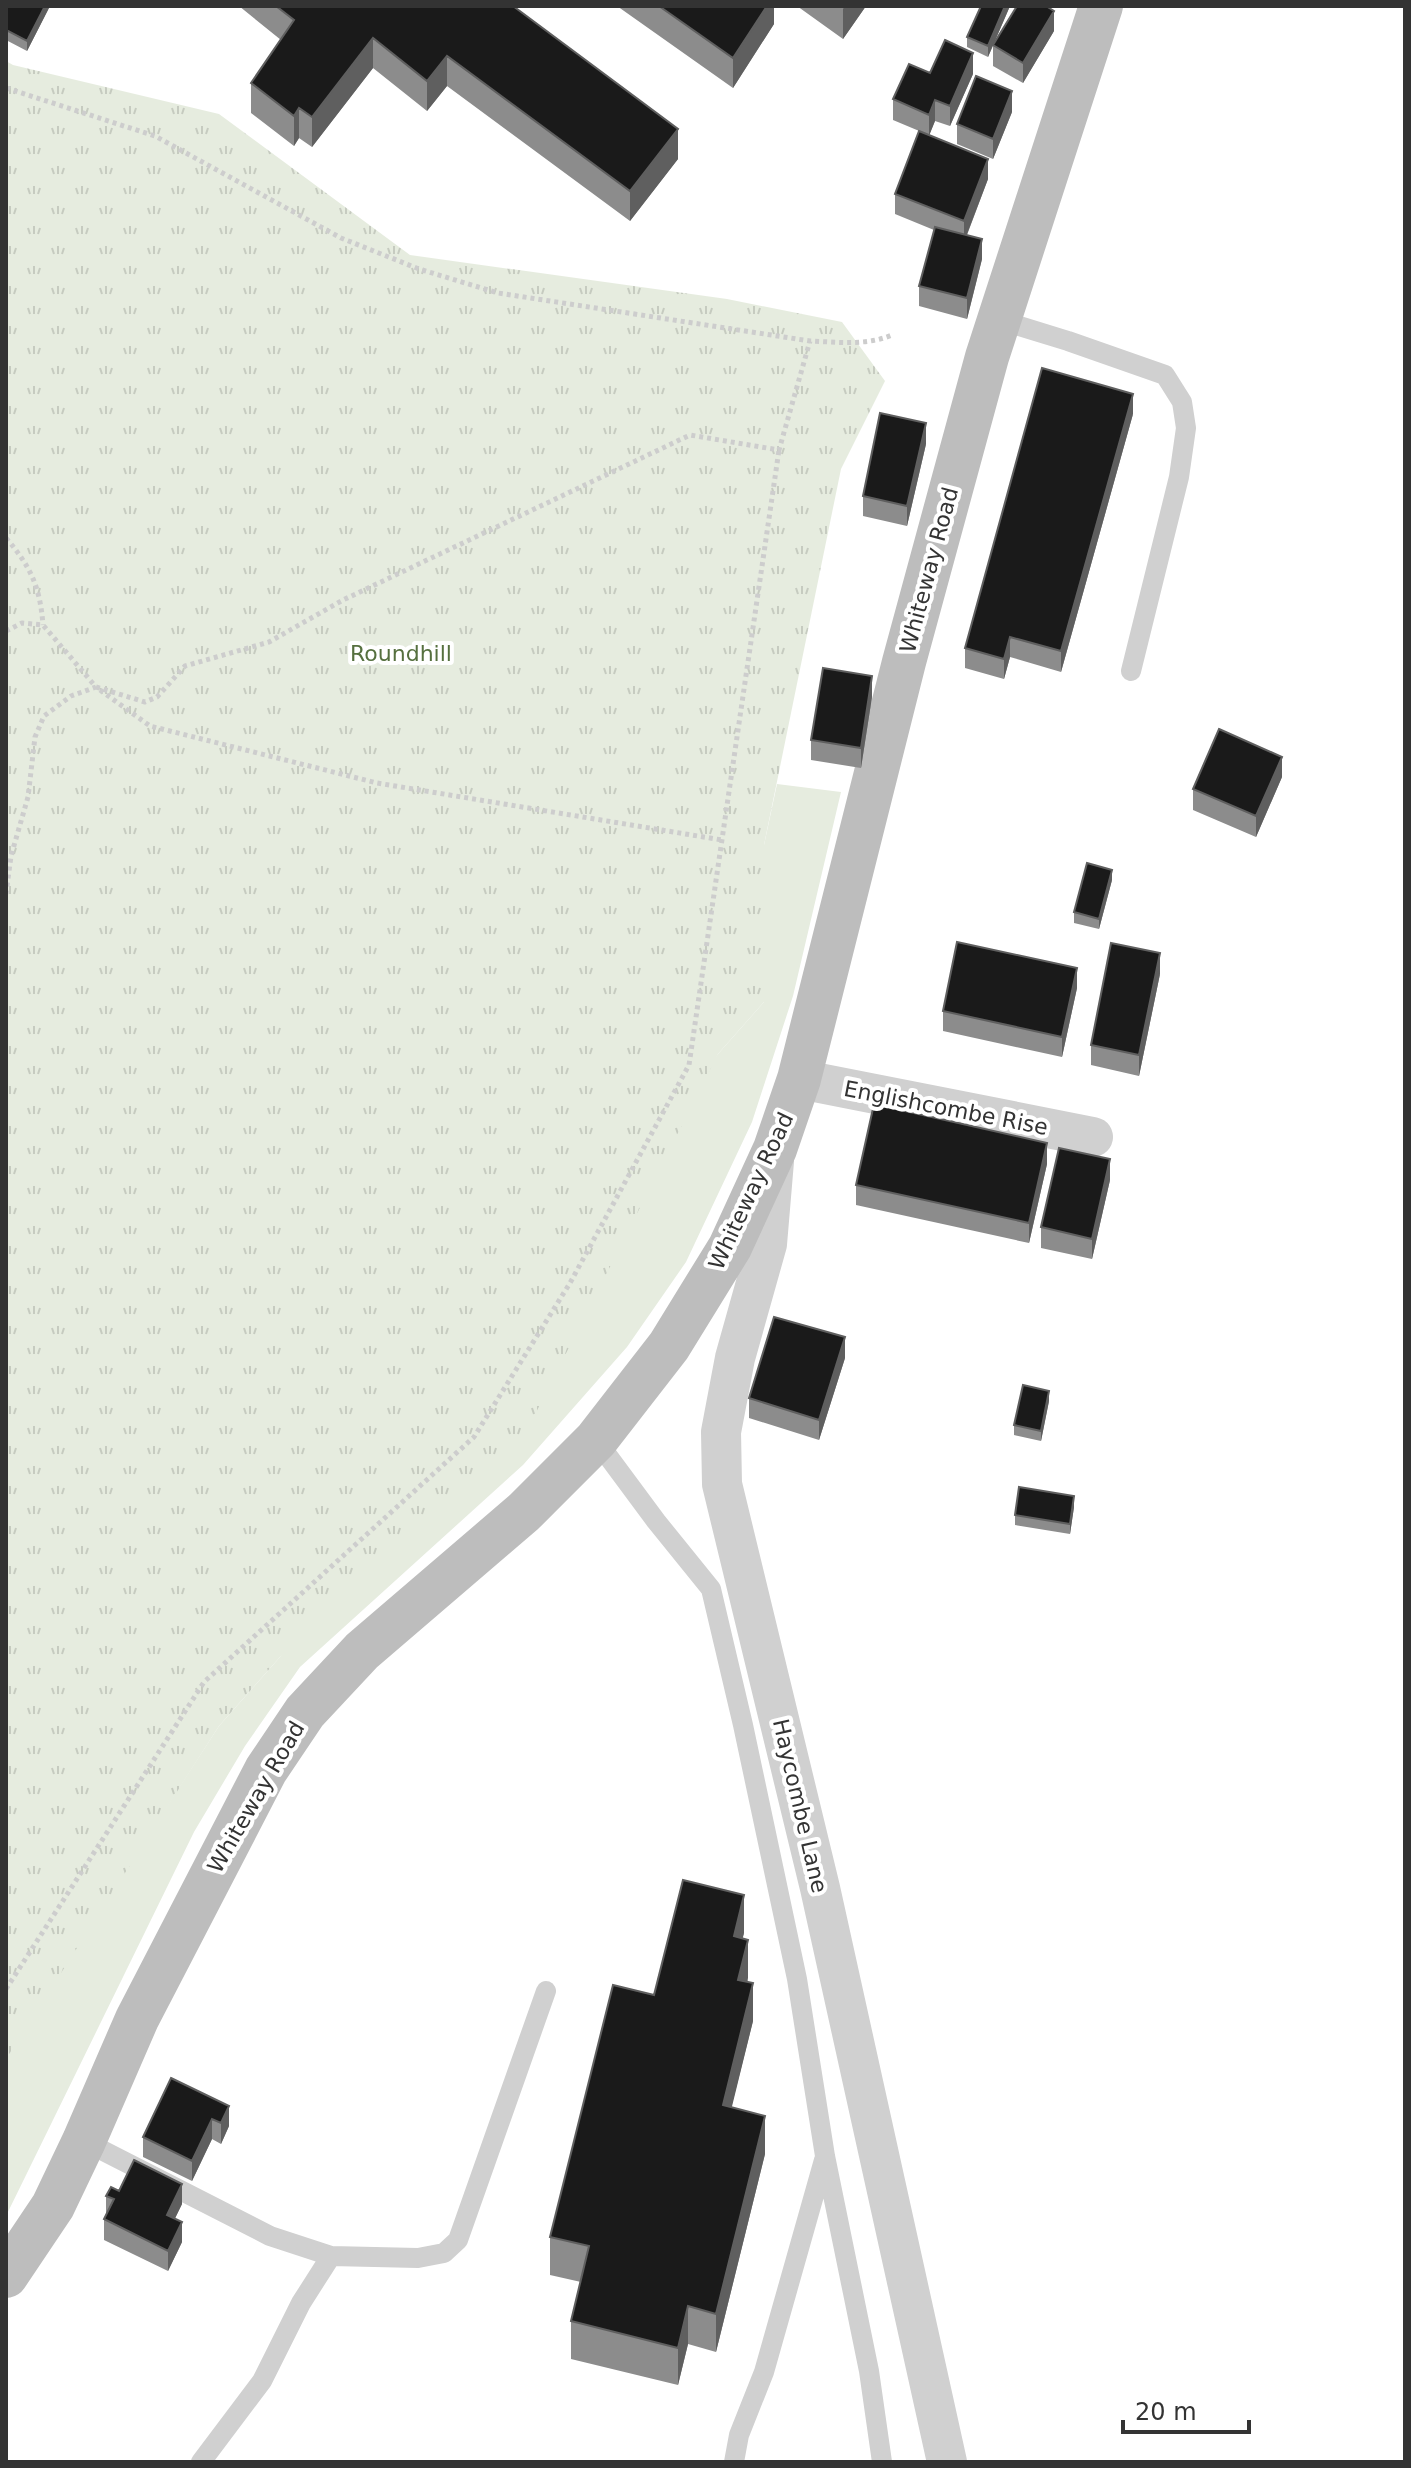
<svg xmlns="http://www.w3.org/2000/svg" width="1411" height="2468" font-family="'DejaVu Sans',sans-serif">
<defs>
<pattern id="park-tufts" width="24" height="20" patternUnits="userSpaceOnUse" patternTransform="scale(2)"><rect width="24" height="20" fill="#e6ecdf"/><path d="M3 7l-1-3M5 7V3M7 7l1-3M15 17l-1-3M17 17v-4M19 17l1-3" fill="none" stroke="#c6cbc0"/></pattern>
</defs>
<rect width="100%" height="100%" fill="#fff"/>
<path fill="#e6ecdf" d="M777 784 841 792 793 996 752 1122 686 1262 627 1347 523 1465 300 1667 245 1746 194 1832 6 2216V2059L31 2016 219 1726 280 1657 718 1054 764 1002V845Z"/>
<path fill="url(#park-tufts)" d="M6 61 13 65 219 114 410 255 727 299 842 322 885 381 841 469 764 845V1002L718 1054 521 1442 280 1657 219 1726 6 2059Z"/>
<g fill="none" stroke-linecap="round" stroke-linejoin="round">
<path stroke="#cdcdcd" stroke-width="5" stroke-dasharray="4 4" stroke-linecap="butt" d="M6 88 155 136 341 238 419 269 498 293 810 341C837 342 866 346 892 335
M6 538C31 567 40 587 43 625
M6 631 22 623 43 625 96 687 71 696 44 716 35 737 28 797 11 856 6 894
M96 687 145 702 157 697 185 666 269 642 343 600 690 435 779 450 810 341
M100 690 150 726 377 783 722 840
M6 1989 204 1682 474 1437 570 1283 689 1065 779 450"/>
<path stroke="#d0d0d0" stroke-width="20" d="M1000 320 1068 341 1165 375 1182 402 1186 428 1179 477 1131 671
M596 1440 656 1521 711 1589 743 1725 797 1979 825 2156 869 2371 882 2462
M84 2141 270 2236 331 2256
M201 2462 262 2381 301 2303 331 2256 418 2258 444 2253 458 2240 546 1991
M734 2462 739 2435 764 2372 824 2160"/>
<path stroke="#d0d0d0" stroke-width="40" d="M799 1079 1093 1137
M774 1161 767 1244 735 1358 721 1432 722 1484 820 1888 947 2462"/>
<path stroke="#bdbdbd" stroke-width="44" d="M6 2276 53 2206 84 2141 137 2019 266 1770 305 1712 362 1651 524 1512 596 1440 669 1346 730 1247 775 1149 799 1079 904 662 987 357 1101 6"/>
</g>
<path fill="#8c8c8c" d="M6 6H50L27 51 6 40Z
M239 6H513L678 159 630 221 447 86 427 111 373 68 312 147 299 138 294 146 251 113V83L281 40Z
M617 6H774V24L733 88Z
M797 6H866L843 39Z
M1010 6 988 57 967 47V37Z
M1054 31 1023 83 993 66V45Z
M973 74 950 126 935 121 929 135 988 179 967 235 982 259 967 319 919 306V286L934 230 895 214V194L924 133 893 120V99Z
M1012 112 993 159 957 144V124Z
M1133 414 1061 672 1010 657 1004 679 965 668V648Z
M926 444 907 526 863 516V496Z
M872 697 861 768 811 760V740Z
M1282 777 1256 837 1193 810V789Z
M1112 880 1099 929 1074 923V912Z
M1160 974 1139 1076 1091 1065V1045Z
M1077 988 1062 1057 943 1031V1011Z
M1047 1164 1029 1243 856 1205V1185Z
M1110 1180 1092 1259 1041 1248V1227Z
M845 1358 819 1440 749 1418V1398Z
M1049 1401 1041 1441 1014 1435V1425Z
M1074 1507 1070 1534 1015 1525V1515Z
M744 1933 742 1939 753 2021 731 2108 765 2154 716 2352 688 2344 678 2385 571 2359V2321L581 2282 550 2275V2237L654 1995Z
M171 2078 229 2126 221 2144 212 2139 192 2181 143 2157V2137Z
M119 2191 182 2204 175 2218 182 2242 168 2271 104 2240V2219L106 2214V2196Z"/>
<path fill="#5f5f5f" d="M45 6H50L27 51V41Z
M767 6H774V24L733 88V58Z
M845 6H866L843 39V9Z
M1005 6H1010L988 57V46Z
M1054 11V31L1023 83V63Z
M373 38V68L312 147V117Z
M973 53V74L950 126V106Z
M447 56V86L427 111V81Z
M1012 91V112L993 159V139Z
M935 100V121L929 136V115Z
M299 108V138L294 146V116Z
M678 129V159L630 221V191Z
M988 159V179L964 242V221Z
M982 239V259L967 319V298Z
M1133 394V414L1061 672V651Z
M926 423V444L907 526V506Z
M1010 637V657L1004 679V659Z
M872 676V697L861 768V748Z
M1282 757V777L1256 837V816Z
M1112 870V880L1099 929V919Z
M1160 953V974L1139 1076V1055Z
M1077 968V988L1062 1057V1037Z
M1047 1143V1164L1029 1243V1223Z
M1110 1159V1180L1092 1259V1239Z
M845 1337V1358L819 1440V1420Z
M1049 1391V1401L1041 1441V1431Z
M1074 1496V1507L1070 1534V1524Z
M744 1895V1933L734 1974V1936Z
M748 1940V1978L738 2018V1980Z
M753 1983V2021L723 2143V2105Z
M229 2106V2126L221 2144V2123Z
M765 2116V2154L716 2352V2314Z
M212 2119V2139L192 2181V2161Z
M182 2184V2204L167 2235V2215Z
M182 2222V2242L168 2271V2251Z
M688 2306V2344L678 2385V2348Z"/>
<path fill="#1a1a1a" stroke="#5f5f5f" stroke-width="2" d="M6 6H45L27 41 6 30Z
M276 6H513L678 129 630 191 447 56 427 81 373 38 312 117 299 108 294 116 251 83 294 20Z
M659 6H767L733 58Z
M981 6H1005L988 46 967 37Z
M1017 6H1046L1054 11 1023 63 993 45Z
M945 40 973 53 950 106 935 100 929 115 893 99 909 64 930 73Z
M976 76 1012 91 993 139 957 124Z
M919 131 988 159 964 221 895 194Z
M935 227 982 239 967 298 919 286Z
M1042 368 1133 394 1061 651 1010 637 1004 659 965 648Z
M880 413 926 423 907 506 863 496Z
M823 668 872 676 861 748 811 740Z
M1219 729 1282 757 1256 816 1193 789Z
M1087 863 1112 870 1099 919 1074 912Z
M957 942 1077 968 1062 1037 943 1011Z
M1111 943 1160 953 1139 1055 1091 1045Z
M874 1104 1047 1143 1029 1223 856 1185Z
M1059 1148 1110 1159 1092 1239 1041 1227Z
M774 1317 845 1337 819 1420 749 1398Z
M1023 1385 1049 1391 1041 1431 1014 1425Z
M1019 1487 1074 1496 1070 1524 1015 1515Z
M683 1880 744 1895 734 1936 748 1940 738 1980 753 1983 723 2105 765 2116 716 2314 688 2306 678 2348 571 2321 589 2246 550 2237 613 1985 654 1995Z
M171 2078 229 2106 221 2123 212 2119 192 2161 143 2137Z
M134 2160 182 2184 167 2215 182 2222 168 2251 104 2219 114 2199 106 2196 111 2187 119 2191Z"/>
<g text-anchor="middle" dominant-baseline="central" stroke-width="8" stroke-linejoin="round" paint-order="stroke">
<g font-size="22" fill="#333" stroke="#fff">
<text transform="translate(929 570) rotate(-75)">Whiteway Road</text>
<text transform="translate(946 1108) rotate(11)">Englishcombe Rise</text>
<text transform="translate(751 1191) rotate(-65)">Whiteway Road</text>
<text transform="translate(256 1797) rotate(-60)">Whiteway Road</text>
<text transform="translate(800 1806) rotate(77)">Haycombe Lane</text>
</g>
<g font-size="22" fill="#56703f" stroke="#fff">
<text x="401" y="653">Roundhill</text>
</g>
</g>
<rect width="1411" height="2468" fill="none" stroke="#333333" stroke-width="16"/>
<path d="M1123 2420v12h126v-12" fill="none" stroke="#333333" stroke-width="4"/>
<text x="1135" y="2420" font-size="24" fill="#333333" stroke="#ffffff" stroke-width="6" paint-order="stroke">20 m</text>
</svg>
